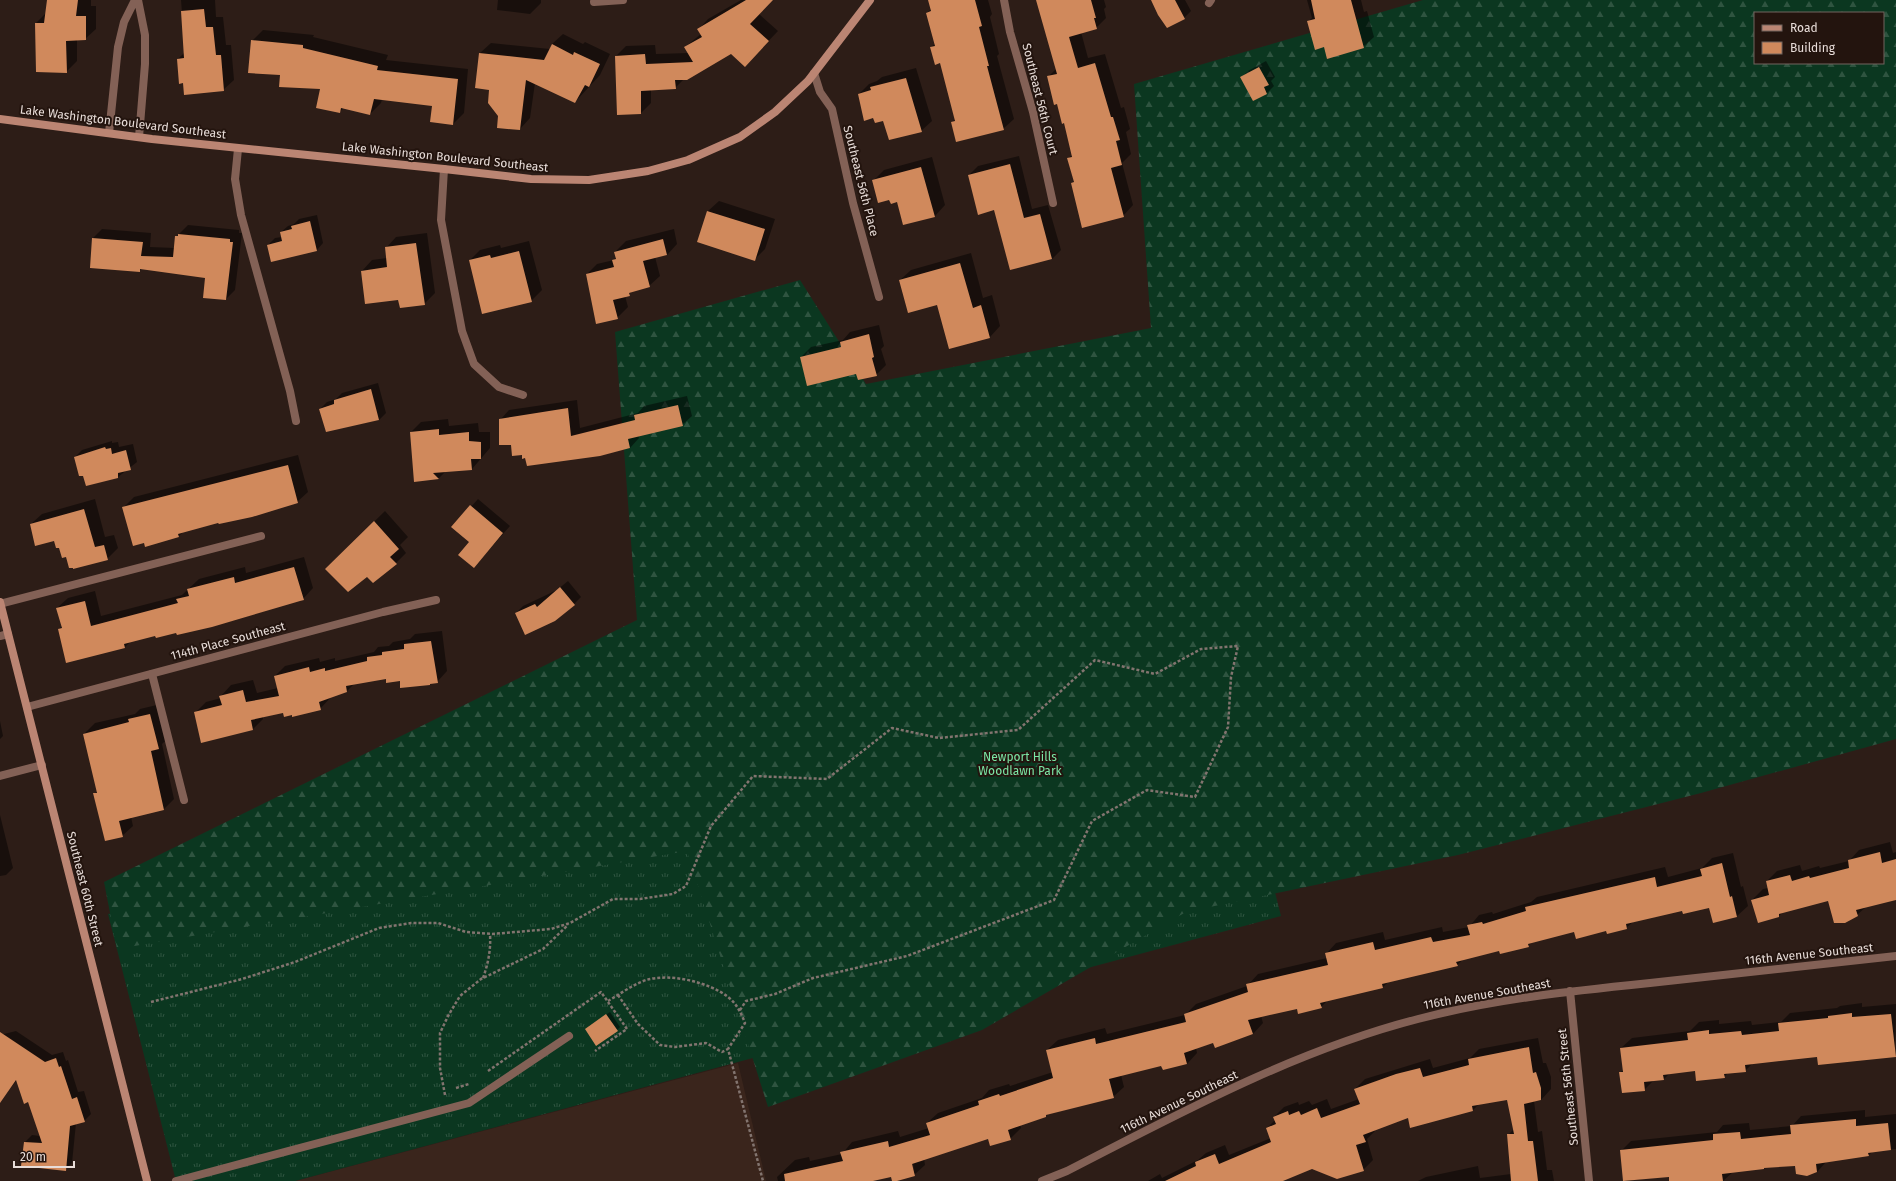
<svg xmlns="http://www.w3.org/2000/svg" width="1896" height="1181" font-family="'Fira Sans',sans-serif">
<defs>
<pattern id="grass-tufts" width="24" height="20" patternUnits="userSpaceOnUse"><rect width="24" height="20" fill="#0b3720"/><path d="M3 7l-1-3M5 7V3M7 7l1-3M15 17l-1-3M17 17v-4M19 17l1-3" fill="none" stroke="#2f5440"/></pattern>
<pattern id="forest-firs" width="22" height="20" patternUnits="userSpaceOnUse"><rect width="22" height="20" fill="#0b3720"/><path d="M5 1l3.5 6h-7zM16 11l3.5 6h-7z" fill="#2f5440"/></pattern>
</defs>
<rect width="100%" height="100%" fill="#2d1d17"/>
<path fill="#3a251c" d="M738 1063 766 1181H295Z"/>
<path fill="url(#grass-tufts)" d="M1140 357 1281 916 295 1181H176L108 914 810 719Z"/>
<path fill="url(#forest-firs)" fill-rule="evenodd" d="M1423 0H1896V739L1701 793 1458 855 1186 912 982 1030 768 1107 687 851 117 949 104 882 637 620 615 332 800 280 866 384 1151 328 1134 84ZM1755 13H1883V63H1755Z"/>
<path fill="#0007" fill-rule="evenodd" d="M48 0H91V6H96V29L85 39 77 40V61L66 72 36 23 46 13Z
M181 0H215L216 17H223L226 45H231L234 80 223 90 184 82 178 59 185 52Z
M498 0H541V3L530 14 497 10Z
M741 0H772L759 14 778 31 754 56 731 53 684 79 675 88 651 89V103L641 113 616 56 626 46 655 45 656 54 689 53 685 47 701 34 699 29 708 19Z
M929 0H988L992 14 990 17 999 54 997 56 1014 119 1003 129 952 123 955 119 941 62 931 47 936 43 927 13 931 9Z
M1039 0H1104L1106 7 1104 9 1106 18 1096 28 1081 32 1088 58 1105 54 1121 108 1124 107 1130 129 1126 132 1131 154 1122 163 1133 205 1123 216 1072 183 1074 181 1068 159 1073 154 1065 122 1048 77 1056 69Z
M1152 0H1185L1191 11 1184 18Z
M1307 0H1361L1364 12 1367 11 1374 37 1363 47 1325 46 1309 21 1312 18Z
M263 30 314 35 313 37 388 55 386 60 468 69 464 113 453 124 433 105 382 99 381 103 370 114 344 108 339 112 321 88 281 74 252 41Z
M563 34 583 44 585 42 610 54 600 75 575 102 535 83 530 118 520 129 499 116 480 53 491 43 550 49 552 44Z
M1266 61 1275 77 1271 81 1274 86 1267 93 1253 100 1241 78 1248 71Z
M916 68 932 121 921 131 884 119 859 94 869 84 877 81 882 77Z
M1019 156 1032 209 1048 205 1061 250 1052 259 995 209 969 175 978 166Z
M932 157 945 205 935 216 903 224 897 201 874 180 884 170Z
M719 201 775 219 765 249 755 259 708 211Z
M317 215 323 243 317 250 268 245 275 238 282 237 281 232 288 226 294 224 299 219Z
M188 225 239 230V233H242L235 290 226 299 206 277 142 268 139 271 91 267 93 238 102 229 151 233 150 247 175 248 176 237Z
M674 229 677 244 667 255 655 257 660 276 649 286 633 291 625 296 628 307 617 318 587 274 597 264 614 260 616 257 615 252 626 241Z
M427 233 435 293 424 304 399 298 362 271 372 260 387 258 386 248 396 237Z
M529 241 542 290 531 301 470 260 480 250 500 245 501 248Z
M971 253 983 298 992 295 1000 326 990 337 950 348 938 304 900 280 911 270Z
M879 325 884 346 881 349 886 365 876 375 857 373 801 357 811 347 843 340 850 332Z
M378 383 386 413 379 420 326 431 320 409 327 402 336 399 342 393Z
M687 396 692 416 682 425 638 435 639 438 630 448 600 455 526 457 511 444 500 420 509 410 577 400 580 428 638 413 644 406Z
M448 419 449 426 478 423 479 432H490V448L472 469 446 471 439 478 415 481 411 432 421 422Z
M112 441V443L118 442 119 447 133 444 137 462 118 477 75 457 82 450Z
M298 455 308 492 297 502 184 531 179 536 146 546 123 508 134 497Z
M95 499 105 537 114 535 118 548 107 559 67 556 55 540 31 524 42 514Z
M478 499 510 526 480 560 471 542 453 527Z
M385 511 408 537 400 545 406 553 396 563 367 575 326 569Z
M304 557 313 588 303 599 236 620 178 634 177 632 156 635 131 641 124 648 59 629 62 626 57 608 68 598 95 591 101 616 182 595 199 579 245 567 246 573Z
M568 581 581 597 574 604 516 613 523 606 557 590Z
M442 631 447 671 437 682 387 678 355 683 347 691 331 697 320 709 293 714 284 712 263 717V719L253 729 202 742 195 713 206 702 221 698V696L231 685 253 680 257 693 278 688 275 676 285 666 319 658 320 662 335 658V661L374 652 378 647 389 646 393 642 410 639 415 634Z
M161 704 169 737 162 744 174 799 164 809 131 817 133 826 122 836 94 794 98 791 84 734 95 723 135 714 140 709Z
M0 721 3 736 0 739Z
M0 815 13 868 6 875 0 876Z
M1890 842 1893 853 1896 852V898L1867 906 1857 915 1829 900 1783 912 1779 916 1752 900 1763 889 1768 888 1767 881 1777 871 1800 865 1802 871 1819 866 1820 868 1849 861 1859 850Z
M1733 853 1741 887 1743 886 1748 906 1737 916 1714 922 1710 906 1683 909 1633 922 1626 928 1575 931 1533 941 1528 946 1500 950 1464 959 1457 965 1388 982 1383 987 1328 1000 1321 1007H1298L1261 1016 1263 1023 1253 1034 1216 1047 1214 1042 1196 1048 1197 1053 1187 1064 1162 1065 1121 1075 1124 1087 1113 1097 1048 1114 1020 1125 1021 1128 1010 1139 989 1138 924 1159 925 1165 914 1175H892L869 1181H778L777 1177 795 1160 809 1157 810 1161 842 1154 852 1142 898 1131 900 1137 929 1128 927 1123 938 1113 982 1098 989 1090 1009 1084 1010 1086 1053 1072 1047 1050 1058 1040 1105 1028 1107 1034 1185 1015 1196 1004 1247 986 1258 974 1327 958 1326 954 1336 943 1383 932 1385 940 1442 927 1443 932 1469 927 1479 915 1492 912 1493 914 1531 902 1537 897 1665 867 1668 877 1702 868 1712 858ZM910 1159H912L914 1169H912Z
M1862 1003V1007L1896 1004 1895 1057 1818 1056 1753 1063 1745 1071 1728 1073 1724 1077 1696 1070 1670 1073 1664 1079 1654 1080 1644 1090 1620 1073 1624 1069 1621 1048 1632 1038 1690 1031 1699 1022 1719 1020V1024L1751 1021 1752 1025 1781 1022 1790 1013 1837 1008 1840 1006Z
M610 1012 620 1027 617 1030 589 1026Z
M16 1031 52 1055 63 1052 66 1061 68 1060 78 1092 84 1091 91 1114 84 1121 76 1123 72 1163 65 1170 25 1142 32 1135 40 1136 29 1101 17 1080 7 1092 0 1087V1035Z
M1538 1038 1543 1063H1546L1551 1077V1089L1541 1100 1534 1101 1538 1132 1542 1131 1547 1170H1552L1554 1181H1418L1426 1177 1478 1166 1480 1178 1511 1174 1508 1135 1514 1129 1508 1098 1479 1104 1473 1110 1408 1117 1374 1129 1375 1131 1367 1139 1373 1160 1363 1170 1312 1168 1280 1181H1148L1160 1174 1162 1178 1198 1160 1206 1153 1225 1145 1229 1155 1271 1138 1267 1128 1275 1120 1274 1117 1284 1107 1298 1102 1299 1105 1309 1101 1312 1105 1327 1099 1331 1109 1359 1099 1355 1089 1365 1079 1430 1059 1433 1068 1470 1058 1479 1049Z
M1865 1110V1117L1896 1114V1149L1873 1151 1869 1155 1826 1162 1817 1172 1796 1164 1766 1166 1764 1168 1733 1172 1723 1181H1670V1176L1624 1181 1621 1151 1631 1141 1717 1132 1723 1125 1749 1123 1750 1130 1792 1126 1801 1116Z"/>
<path fill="#d0895c" d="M47 0H78L76 16H86V40L66 41 67 73 36 72 35 23H44Z
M746 0H773L750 24 769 41 745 67 731 54 687 80H675L676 89 641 91V114L617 115 615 56 645 54 646 64 693 62 684 47 702 37 697 29Z
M928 0H975L982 26 979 27 989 66H987L1004 130 956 142 951 122 955 121 940 63 935 65 930 47 935 46 926 13 931 11Z
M1036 0H1091L1096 18H1094L1097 29 1069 37 1078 68 1095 63 1111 117H1113L1120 140 1116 141 1122 165 1111 168 1124 217 1082 228 1071 183 1074 182 1067 158 1072 157 1064 123 1062 124 1057 104 1054 105 1047 76 1057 74Z
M1151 0H1175L1185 19 1167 28 1158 15Z
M1311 0H1351L1364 48 1327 59 1324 47 1315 50 1307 21 1315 19Z
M204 9 206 27H213L216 55H221L224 91 184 95 183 83 179 84 177 59 184 58 181 11Z
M251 40 303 45V48L378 66 377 70 458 79 453 125 430 122 432 106 374 99 370 115 341 108 340 113 316 108 320 89 279 87 280 75 248 73Z
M552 44 573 55 574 52 600 64 589 87 585 85 575 103 526 80 520 130 497 128 498 116 488 103 489 90 475 88 479 53 544 60Z
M1259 67 1269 85 1264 87 1267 94 1253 101 1240 77Z
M906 78 922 132 889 140 883 121 875 123 873 118 864 121 858 94 871 90 870 87Z
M1010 164 1024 218 1040 214 1052 259 1010 270 994 210 978 215 968 175Z
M921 167 935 217 903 225 897 202 891 204 889 200 878 203 872 180Z
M707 211 765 229 755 261 697 242Z
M310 221 317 251 271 262 267 245 282 241 280 232 292 229 291 226Z
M178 234 230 239V242H233L226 300 203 298 205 278 140 269V272L90 268 92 238 143 242 141 256 173 257 175 236H178Z
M663 239 667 255 643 261 650 287 629 293 630 296 613 300 618 319 596 324 586 274 614 267 612 260 616 259 614 252Z
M416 243 425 305 400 308 398 300 365 304 361 271 387 267 385 247Z
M519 251 532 302 482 314 469 260 490 255 491 258Z
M960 263 973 308 981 305 990 338 949 349 937 305 908 313 899 280Z
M869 334 874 357 872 358 877 376 858 380 856 374 807 386 800 357 841 347 840 342Z
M371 389 379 420 326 432 319 409 334 404V400Z
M678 405 683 426 628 439 630 448 600 456 527 466 525 458 522 459V455L512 456 511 445H499V419L568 408 571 436 635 420 634 415Z
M439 429V435L469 432V441L481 442V459H471L472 470 433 473 439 479 414 482 410 432Z
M105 447 106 449 111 448 112 454 126 450 131 470 118 473V478L86 486 83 476H79L74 457Z
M288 465 298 503 252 517 219 524 218 523 178 534 179 537 145 547 144 543 133 546 122 507Z
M470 505 503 533 474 568 458 555 469 542 451 527Z
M84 509 95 547 104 545 108 560 73 569V568H69L66 557 62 558 59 548H56L54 541 35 546 30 524Z
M374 521 399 549 390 557 397 564 373 583 367 577 348 592 325 569Z
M294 567 304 600 300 601 212 627 177 635 176 633 156 638 155 636 124 644 125 648 66 663 58 629 62 628 56 608 85 601 91 626 178 603 176 599 189 596 187 589 234 577 235 583Z
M560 587 575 605 555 621 525 635 515 613 535 604 537 607Z
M431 641 438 683 430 684V685L400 688V681L386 683V679L346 686 347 692 319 702 321 710 292 717V715L284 717 283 713 251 720 253 730 201 743 194 712 222 705 219 696 243 690 246 702 279 696 274 676 309 667 310 672 325 668V671L367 661V657L382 655V652L404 649V644Z
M150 714 159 749 151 751 164 810 119 821 123 837 105 841 93 793H97L83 734 129 722 128 719Z
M1880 852 1882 863 1896 859V900L1856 910 1858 916 1845 923H1834L1828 901 1779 914V917L1758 923 1751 900 1769 895 1766 881 1790 875 1792 881 1809 876 1810 878 1849 868 1848 860Z
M1722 863 1730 897 1732 896 1737 917 1713 923 1709 908 1683 914 1682 911 1626 924 1627 929 1607 934 1606 931 1576 939 1574 932 1528 944 1529 947 1500 954 1499 951 1456 962 1458 966 1382 984 1383 988 1320 1003 1322 1008 1298 1014 1297 1009 1248 1020 1253 1034 1215 1048 1213 1043 1184 1053 1187 1064 1163 1070 1161 1066 1109 1079 1114 1098 1046 1115V1117L1008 1130 1011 1140 990 1146 988 1139 912 1164 915 1176 897 1181H892L891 1177 873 1181H785L784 1174 843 1161 840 1152 888 1141 889 1147 930 1135 926 1123 979 1105 978 1101 999 1094 1000 1096 1053 1078 1046 1050 1095 1038 1096 1044 1186 1022 1184 1014 1248 992 1246 984 1328 965 1325 953 1373 942 1375 950 1431 937 1433 942 1470 935 1467 925 1482 922 1483 924 1526 911 1525 907 1655 877 1657 887 1702 876 1700 869Z
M1852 1013V1017L1891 1014 1896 1057 1818 1065 1817 1057 1745 1065 1746 1072 1724 1074 1725 1078 1696 1081 1695 1071 1663 1075 1664 1080 1644 1082 1645 1091 1622 1093 1619 1072H1623L1620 1048 1688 1040 1687 1033 1709 1030V1034L1741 1031 1742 1035 1779 1031 1778 1023 1828 1018V1016Z
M606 1014 618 1031 596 1046 585 1029Z
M0 1032 45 1062 56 1058 59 1067 61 1066 72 1099 77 1097 85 1122 70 1126 66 1171 21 1166 24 1142 42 1143 28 1102 24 1104 16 1080 0 1103Z
M1529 1047 1533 1073 1536 1072 1541 1088V1100L1524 1104 1528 1141H1533L1538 1181H1511L1507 1134H1514L1507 1100 1472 1106 1473 1111 1410 1128 1408 1118 1363 1135 1366 1142 1356 1145 1364 1171 1337 1179 1312 1169 1283 1181H1165L1196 1166 1195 1162 1215 1154 1219 1164 1271 1142 1266 1128 1276 1124 1273 1117 1288 1111 1289 1115 1299 1111 1301 1115 1317 1108 1321 1118 1360 1104 1354 1089 1396 1074 1420 1068 1423 1077 1469 1065 1468 1059Z
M1856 1119V1126L1888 1123 1891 1150 1868 1153 1869 1156 1816 1164 1817 1172 1807 1176 1796 1174 1795 1166 1764 1168V1169L1722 1174 1723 1181H1669V1177L1623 1181 1620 1150 1713 1140V1134L1740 1132 1741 1139 1791 1134 1790 1125Z"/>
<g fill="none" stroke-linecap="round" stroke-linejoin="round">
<path stroke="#82746f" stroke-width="2.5" stroke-dasharray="3 2" stroke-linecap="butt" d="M483 978C488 964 491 950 490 934
M618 995 638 1024 660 1045 675 1047 706 1043 722 1052 728 1049 763 1181
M608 1001C620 994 632 985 646 980 670 973 709 982 728 997 737 1004 741 1013 745 1023L728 1049
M151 1002 242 979 295 962 379 928 411 923H438L466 932 492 934 551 929 570 923 613 899H640L673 894 686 886 711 826 753 776 827 779 892 728 939 738 1018 730 1095 660 1155 674 1201 649 1238 646 1231 677 1228 727 1195 797 1147 790 1092 821 1054 900 907 956 813 978 775 994 746 1001 740 1010
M488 1071 601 992 627 1029 595 1051
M456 1088 469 1084
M445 1095 440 1068V1033L448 1016 460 996 481 979 543 949 568 925"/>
<path stroke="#836156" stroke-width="8" d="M1209 3 1211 0
M444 169 441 220 462 331 474 364 499 387 523 395
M152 674 184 800
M176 1181 469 1103 569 1036"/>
<path stroke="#836156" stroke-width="8" d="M138 0 145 35V64L139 137
M1004 0 1010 32 1033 112 1053 203
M594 2 623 0
M814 73 820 92 832 109 853 203 879 297
M109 133 118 47 124 22 135 0
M238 149 235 179 241 215 290 391 296 421
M0 604 261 536
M0 636 8 634
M27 707 383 612 436 600
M0 776 42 765
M1570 991 1589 1181
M1042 1181 1067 1171C1180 1113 1294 1051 1418 1019 1494 999 1572 991 1650 983 1732 974 1814 965 1896 956"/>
<path stroke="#bb8573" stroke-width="8" d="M0 119 152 139 444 169 531 179 589 180 648 171 688 160 740 137 775 112 808 81 870 0
M0 602 147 1181"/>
</g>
<g text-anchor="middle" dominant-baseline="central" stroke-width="4" stroke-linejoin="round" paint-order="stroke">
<g font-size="12" fill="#e8ddd9" stroke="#23140e">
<text transform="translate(1040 99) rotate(76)">Southeast 56th Court</text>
<text transform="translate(123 122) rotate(7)">Lake Washington Boulevard Southeast</text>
<text transform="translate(445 157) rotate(6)">Lake Washington Boulevard Southeast</text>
<text transform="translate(861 181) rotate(76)">Southeast 56th Place</text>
<text transform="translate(228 641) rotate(-15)">114th Place Southeast</text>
<text transform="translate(85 889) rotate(76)">Southeast 60th Street</text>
<text transform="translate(1809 954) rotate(-6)">116th Avenue Southeast</text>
<text transform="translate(1487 994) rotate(-10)">116th Avenue Southeast</text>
<text transform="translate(1568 1087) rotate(-96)">Southeast 56th Street</text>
<text transform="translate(1179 1102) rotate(-26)">116th Avenue Southeast</text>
</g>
<g font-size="12" fill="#7be6a5" stroke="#23140e">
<text x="1020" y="757">Newport Hills<tspan x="1020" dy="14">Woodlawn Park</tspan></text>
</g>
</g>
<rect x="1754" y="12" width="130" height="52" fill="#23140e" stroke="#72645f"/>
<rect x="1762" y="25" width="20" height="6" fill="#bb8573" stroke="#72645f"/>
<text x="1790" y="32" font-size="12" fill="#e8ddd9">Road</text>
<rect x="1762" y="42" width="20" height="12" fill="#d0895c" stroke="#72645f"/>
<text x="1790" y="52" font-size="12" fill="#e8ddd9">Building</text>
<path d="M14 1161v6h60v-6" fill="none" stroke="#e8ddd9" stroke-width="2"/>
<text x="20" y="1161" font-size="12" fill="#e8ddd9" stroke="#23140e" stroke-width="3" paint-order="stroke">20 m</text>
</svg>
